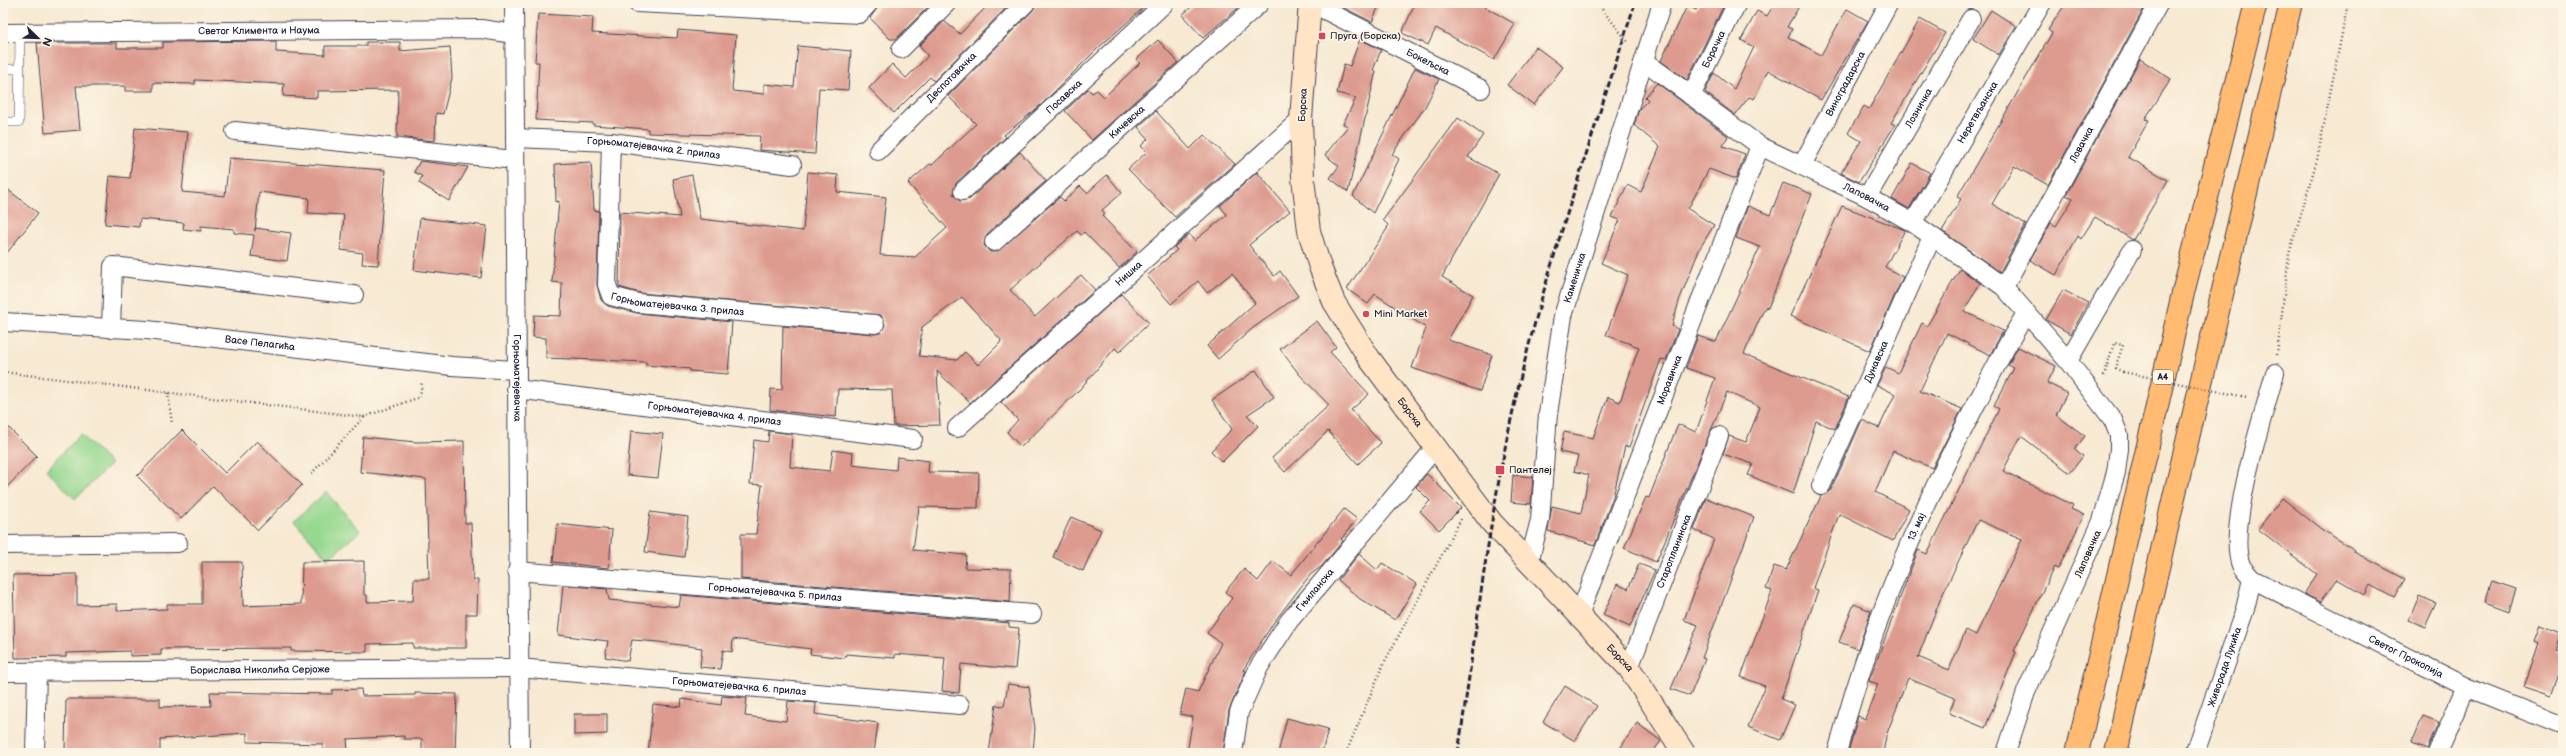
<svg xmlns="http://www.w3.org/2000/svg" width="2566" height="756" font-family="'Balsamiq Sans',sans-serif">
<rect width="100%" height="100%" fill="#fcf5e5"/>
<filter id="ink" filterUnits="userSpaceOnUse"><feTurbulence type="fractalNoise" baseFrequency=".025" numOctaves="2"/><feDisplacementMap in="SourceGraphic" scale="8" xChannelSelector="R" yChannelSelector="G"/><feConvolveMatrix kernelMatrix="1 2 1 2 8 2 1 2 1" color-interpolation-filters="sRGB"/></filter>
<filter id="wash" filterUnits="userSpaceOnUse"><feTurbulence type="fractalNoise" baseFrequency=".012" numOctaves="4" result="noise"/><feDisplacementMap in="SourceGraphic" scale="16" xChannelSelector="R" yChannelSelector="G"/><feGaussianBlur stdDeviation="0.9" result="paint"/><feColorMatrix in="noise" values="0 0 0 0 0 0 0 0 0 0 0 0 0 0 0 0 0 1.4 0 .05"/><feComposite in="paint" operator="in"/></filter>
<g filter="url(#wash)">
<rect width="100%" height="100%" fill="#f7e9d2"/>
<path fill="#96d890" stroke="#5c7d66" d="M81 434 111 464 75 499 46 470Z
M326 492 360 531 328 559 294 521Z"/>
<g id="blocks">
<path fill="#dd9b8f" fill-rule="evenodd" d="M881 3H927L930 5 896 39H890L870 18Z
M990 3H1011L934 81 930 77 894 113 869 88 892 64 906 78 928 56 919 46 944 21 960 34Z
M1036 3H1149L1098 48 1041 105 1004 135 1006 137 956 183 953 194 960 201 970 199 1020 152 1046 181 987 234 984 245 990 252H996L1060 197 1064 201 1080 186 1087 193 1107 175 1122 193 1102 210 1105 214 1102 216 1137 252 1119 268 1084 232 1081 235 1077 231 1048 256 1010 290 1035 317 1081 275 1095 290 970 403 937 371 940 425 894 426 892 390 838 389 836 417 770 410 771 389 782 390 783 326 874 334 880 333 885 325 881 315 640 293 619 287 620 212 680 217 673 179 692 175 700 219 803 231 808 172 838 175 837 192 886 197 880 255 915 257 947 228 908 183 930 164 932 165 976 124 948 96 1033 10ZM962 297 1001 340 1000 343 978 365 965 352 957 360 919 356 922 327Z
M1196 3H1244L1203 38 1182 15Z
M1334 3H1380L1372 22Z
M1415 3H1478L1515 24 1494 60 1436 28 1428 45 1402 33Z
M1699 3H1725L1687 80 1661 61 1687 6 1696 10Z
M1775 3H1801L1787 27 1792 29 1788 37 1821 55 1847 9 1868 21 1821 100 1768 70 1754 99 1749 97 1735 115 1705 92 1714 73 1734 89 1754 47 1741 40 1757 11 1767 16Z
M2066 3H2147L2048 185 2014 166 1992 204 2026 224 2000 272 1942 231 1961 199 1957 197 2052 33 2048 30Z
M1991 10 2016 26 1999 55 1973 39Z
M538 14 593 17 592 33 677 38 678 30 736 35 732 91 764 94V84L794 87 798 46 851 51 848 90 819 88 815 154 759 150 760 136 648 133V129L593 125V123L536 120 539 62H535Z
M1920 19 1945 33 1891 123 1895 125 1859 182 1841 173 1861 141 1848 133 1864 106 1869 109Z
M1360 39 1381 50 1373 70 1376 71 1348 192 1330 178 1339 166 1325 155 1348 126 1343 124 1356 98 1337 93 1344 64 1350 66Z
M1158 40 1178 62 1092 140 1065 111 1088 89 1092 93 1097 90 1104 97 1140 63 1137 59Z
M276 41V52L325 55V46H366V42H400V51L450 47 452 78 443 114 436 113 435 141 397 137 398 90 317 91V98L283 96 284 84 195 80V84L153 83V91H125V86H76L80 130 45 133 37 43H117V48H163V42Z
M1536 47 1563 67 1534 105 1507 85Z
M2140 59 2171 79 2145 119 2149 120 2128 157 2168 180 2133 240 2095 217 2081 239 2078 236 2056 275 2030 260 2051 223 2056 226 2073 199 2066 195Z
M1415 68 1439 79 1425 107 1392 154 1399 159 1373 213 1353 196Z
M1657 83 1728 136 1723 146 1745 154 1736 179 1709 169 1688 209 1714 225 1700 248 1679 301 1672 326 1678 329 1666 360 1661 359 1629 447 1625 446 1613 497 1595 545 1548 531 1552 506 1581 513 1589 475 1574 471 1578 456 1560 452 1564 432 1593 438 1608 397 1620 402 1639 347 1606 335 1628 275 1601 263 1620 220 1612 217 1627 185 1641 192 1660 147 1634 125 1639 109 1648 100 1645 97Z
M1156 111 1190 149 1204 135 1235 164 1175 217 1128 169 1147 152 1141 146 1148 139 1138 127Z
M1458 118 1483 135 1468 157 1499 174 1442 277 1473 295 1448 340 1492 355 1480 391 1412 368 1426 328 1375 294 1368 304 1347 289 1387 229 1388 225 1383 220Z
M135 128 188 132 182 192 225 196 229 158 385 170 378 265 362 264 363 253 341 250 344 215 308 213 309 198 259 192 255 231V228L291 233 287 261 251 256 254 235 234 233V229L201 226V231L183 229 184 223 140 219 139 227 105 224 110 176 130 178Z
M420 161 468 167 449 201 419 183 422 176 414 172Z
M591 162 594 210 599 211 597 285 601 300 608 306 637 313 732 322 728 374 690 371V369L646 365V362L546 358V338L533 337 534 315 561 316 562 283 552 282 559 201 556 202 555 164Z
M1912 163 1930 173 1909 209 1892 199Z
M1257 172 1290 211 1249 245 1274 276 1280 271 1298 296 1253 328 1218 359 1207 346 1255 303 1232 273 1207 293 1198 281 1171 304 1147 276 1177 250 1174 247 1189 234 1194 241 1227 215 1220 206Z
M1783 183 1812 194 1768 308 1765 307 1744 354 1849 397 1835 429 1816 421 1793 494 1748 475 1753 464 1723 454 1729 436 1746 442 1760 407 1727 392 1656 562 1624 548 1646 497 1649 498 1678 424 1696 432 1715 378 1686 368 1698 336 1716 342 1760 247 1736 238 1748 206 1770 215Z
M3 186 38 213 3 258Z
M1842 206 1905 230 1885 267 1903 277 1870 351 1790 316Z
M420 218 487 226 481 278 414 270Z
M1960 269 1980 283 1964 311 2003 331 1990 355 1947 333 1920 391 1962 409 1932 468 1893 451 1875 492 1909 509 1893 541 1839 514 1813 588 1818 590 1781 699 1795 705 1780 740 1748 727 1765 686 1741 677 1772 591 1766 589 1774 566 1786 570 1821 496 1831 490 1862 420 1879 428 1895 394 1877 385 1886 367 1898 373 1922 323 1927 326Z
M2063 290 2088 303 2071 334 2046 320Z
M1121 294 1149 323 1119 352 1115 348 1080 389 1021 447 1007 432 1018 420 1001 402Z
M1317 321 1336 347 1330 352 1369 394 1351 410 1381 443 1358 464 1328 431 1285 472 1272 458 1329 405 1299 374 1280 349Z
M2018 347 2056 366 2047 383 2067 393 2056 415 2085 436 2075 449 2083 456 2070 473 2021 436 2003 471 2073 505 2071 509 2084 515 2058 569 2054 567 2014 651 2016 652 1985 728 1949 713 1955 698 1908 678 1886 736 1883 753H1848L1858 716 1865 719 1878 684 1869 681 1918 550 1927 554 1999 409 1994 406 2014 368 2008 365ZM1978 520 2022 539 1976 635 1966 630 1949 670 1918 657 1940 600Z
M1256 370 1274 397 1247 415 1258 426 1222 462 1211 451 1232 429 1212 400Z
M3 422 37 456 3 491Z
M182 430 225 473 257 441 302 485 258 530 213 486 181 519 137 476Z
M631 431 663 434 658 478 627 475Z
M769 431 792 434 790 467 830 471 833 450 853 453 852 465 896 470 897 457 929 461 928 472 979 473 978 508 919 507 913 550 966 555 965 568 1011 569 1010 602 741 579V534H756L762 485 750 484 754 440 768 442Z
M363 437 416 442 464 441 465 523H471L473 580H478L477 614H466V648H413V643L367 644V652L291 651V648L161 649V655L130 656V651L66 653V657L15 658 13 575 77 574V605L117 604V611L167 609V604H202V562H242L243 606 301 604 302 562 364 561V595H367V602L413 601 414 579H429L426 479 360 472Z
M1427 474 1461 508 1439 530 1420 511 1430 501 1416 487Z
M1513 475 1533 477 1531 504 1511 502Z
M1706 498 1754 517 1702 658 1705 659 1690 696 1671 689 1698 625 1684 620 1714 539 1694 530Z
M2282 498 2321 529 2355 550 2354 552 2405 579 2394 598 2370 585 2365 595 2337 579 2321 602 2304 594 2317 574 2258 529Z
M1344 509 1357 519 1341 539 1343 541 1322 566 1310 575 1274 622 1243 670 1246 671 1229 710 1223 753H1187L1193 717 1180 714 1186 689 1198 692 1221 643 1207 633 1232 598 1225 592 1244 569 1258 581 1273 561 1291 575Z
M650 512 688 517 684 557 645 552Z
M1071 517 1101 530 1083 571 1053 557Z
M557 524 612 530 609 568 553 562Z
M1359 554 1377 570 1382 563 1417 584 1395 620 1360 599 1338 580Z
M1639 564 1655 570 1630 627 1603 615 1617 584 1628 589Z
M2492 581 2516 589 2509 611 2485 602Z
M563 585 607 589 609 600 679 607 681 595 1009 623V627L1019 628 1015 669 961 664 959 693 942 691 945 658 895 654V658L846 654 845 658 810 654 811 649 733 639 732 652 723 650 720 669 700 667 702 648 659 642 632 640 628 661 605 657 608 641 558 635Z
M2419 596 2436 603 2425 627 2409 620Z
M1854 604 1871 611 1858 649 1839 642Z
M2541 625 2561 633 2555 649 2563 652V663L2551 696 2524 687 2539 643 2535 641Z
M1008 684 1029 687 1035 728 1033 753H989L996 705 1004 706Z
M1565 686 1597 706 1575 741 1543 722Z
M361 689 362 696 415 695V693L457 694 455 753H422V739H404V736L347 739 348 753H323V744L247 742V733L160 739V753H65L66 699H160V707L211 706 210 692 332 694V690Z
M722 696 747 698 745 716 786 721 788 701 816 703 815 714 878 723 874 753H648L653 704 681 707 682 699 721 705Z
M574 714H607V734L574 735Z
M2423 716 2439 722 2427 749 2412 743Z
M1287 718 1328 729 1322 753H1278Z
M1637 723 1661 741 1652 753H1617Z"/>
</g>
</g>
<g filter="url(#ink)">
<use href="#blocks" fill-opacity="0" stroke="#424052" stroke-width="1"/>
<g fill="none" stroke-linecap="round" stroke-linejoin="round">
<g stroke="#424052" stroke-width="10">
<path id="lane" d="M3 69H19
M3 122H19L20 33"/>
</g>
<g stroke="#424052" stroke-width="20">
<g id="street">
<path id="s1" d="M514 3 520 753"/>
<path d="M637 3 859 14 869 3"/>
<path id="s2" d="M1311 3 1481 89"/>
<path id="s3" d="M3 33 481 29 514 34"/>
<path d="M901 49 947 3"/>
<path id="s4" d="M1644 61 1760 146 1867 197 1913 223 2004 287 2068 361 2113 420 2119 435V449L2116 472 2102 521 2026 692 2006 753"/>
<path id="s5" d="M1691 96 1737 3"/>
<path d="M235 131 515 160"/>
<path id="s6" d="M515 138 611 142 792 165"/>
<path id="s7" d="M611 142 607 285 611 296 638 303 875 324"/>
<path id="s8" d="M878 151 1026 3"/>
<path id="s9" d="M1802 165 1889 3"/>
<path id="s10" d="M963 191 1165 3"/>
<path id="s11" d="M1867 197 1971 19"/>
<path id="s12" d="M1913 223 2042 3"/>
<path id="s13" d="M994 242 1260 3"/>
<path id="s14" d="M2004 287 2159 3"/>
<path id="s15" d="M3 322 147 330 452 366 516 370"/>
<path d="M111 329 113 266 354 295"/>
<path d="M2068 361 2132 250"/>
<path id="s16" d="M2275 373C2264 412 2226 530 2241 565 2243 570 2249 575 2252 579L2466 687 2563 726"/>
<path id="s17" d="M516 389 913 439"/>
<path id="s18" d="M957 428 1301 119"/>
<path id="s19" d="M1821 486 1932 237"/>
<path d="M3 545 178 543"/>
<path id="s20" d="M1529 562 1540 520 1548 414 1563 316 1662 3"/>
<path id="s21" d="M517 571 1032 614"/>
<path id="s22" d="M1579 615 1760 146"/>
<path id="s23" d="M1629 668 1719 436"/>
<path id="s24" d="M3 672 518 668 960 705"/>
<path d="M35 753 37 672"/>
<path id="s25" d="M1233 753 1239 712 1259 667 1289 621 1435 448"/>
<path id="s26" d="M1837 753C1868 634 1916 519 1973 410 1990 378 2006 344 2026 314"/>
<path id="s27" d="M2195 753 2245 609 2252 579"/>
<path d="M2437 753 2466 687"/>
</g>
</g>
<g stroke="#424052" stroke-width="24">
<g id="secondary">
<path id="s28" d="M1310 3 1301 119 1303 178 1309 231 1320 267 1334 302 1369 358 1492 523 1629 668 1684 753"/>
</g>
</g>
<g stroke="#424052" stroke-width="24">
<path id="highway" d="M2077 753 2184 289 2256 3
M2116 753 2174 497 2291 3"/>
</g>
<path stroke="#424052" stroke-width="2.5" stroke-dasharray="1 3" stroke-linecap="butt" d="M1597 3 1629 43
M2277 355 2289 254 2317 160 2348 3
M3 372 364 417 311 474
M2104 376 2114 343 2123 345 2115 368 2123 372
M168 393 172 424
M2241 396 2248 397
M364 417 420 397 422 381
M1346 753 1383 665 1462 517"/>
<use href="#lane" stroke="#fff" stroke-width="9"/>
<use href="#street" stroke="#fff" stroke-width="18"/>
<use href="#secondary" stroke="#ffe4c6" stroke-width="22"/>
<use href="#highway" stroke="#ffbb71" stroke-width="22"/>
<path stroke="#22223b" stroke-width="3" stroke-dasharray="6 3" stroke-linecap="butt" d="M1458 753C1476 634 1489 514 1516 397 1547 264 1594 133 1635 3"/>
<path stroke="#424052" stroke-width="2.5" stroke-dasharray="1 3" stroke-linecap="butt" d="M2123 372 2241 396"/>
</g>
</g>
<g fill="#d1495b" stroke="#fcf5e5" stroke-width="1.5">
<rect x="1318" y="32" width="8" height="8" rx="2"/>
<circle cx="1366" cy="314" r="4"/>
<rect x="1495" y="465" width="10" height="10" rx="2"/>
</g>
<g text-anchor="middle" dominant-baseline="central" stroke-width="3.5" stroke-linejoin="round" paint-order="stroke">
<rect fill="#fcf5e5" stroke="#63616e" stroke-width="1" x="2153" y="370" width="20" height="14" rx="3"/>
<g font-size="9" font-weight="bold" fill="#22223b">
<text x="2163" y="377">A4</text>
</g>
<g font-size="10" fill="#22223b" stroke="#fcf5e5">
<text stroke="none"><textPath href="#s3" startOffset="256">Светог Климента и Наума</textPath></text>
<text stroke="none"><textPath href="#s5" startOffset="52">Борачка</textPath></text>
<text stroke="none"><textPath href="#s2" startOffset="131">Бокељска</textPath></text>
<text stroke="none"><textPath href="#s8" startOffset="104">Деспотовачка</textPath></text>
<text stroke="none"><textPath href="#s9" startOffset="92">Виноградарска</textPath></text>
<text stroke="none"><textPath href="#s10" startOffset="138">Посавска</textPath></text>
<text transform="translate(1303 105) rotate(-87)">Борска</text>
<text stroke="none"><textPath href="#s11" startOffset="103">Лозничка</textPath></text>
<text stroke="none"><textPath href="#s12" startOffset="128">Неретвљанска</textPath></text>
<text stroke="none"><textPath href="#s13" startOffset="179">Кичевска</textPath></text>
<text stroke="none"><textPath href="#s14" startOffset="162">Ловачка</textPath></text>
<text stroke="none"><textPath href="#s6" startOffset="139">Горњоматејевачка 2. прилаз</textPath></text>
<text stroke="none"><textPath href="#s4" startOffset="262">Лаповачка</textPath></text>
<text stroke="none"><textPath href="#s18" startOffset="231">Нишка</textPath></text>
<text stroke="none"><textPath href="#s20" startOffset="289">Каменичка</textPath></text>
<text stroke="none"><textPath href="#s7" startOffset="222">Горњоматејевачка 3. прилаз</textPath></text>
<text stroke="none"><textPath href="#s15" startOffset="258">Васе Пелагића</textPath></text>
<text stroke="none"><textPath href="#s19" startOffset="136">Дунавска</textPath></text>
<text stroke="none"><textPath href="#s1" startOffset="375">Горњоматејевачка</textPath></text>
<text stroke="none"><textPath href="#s22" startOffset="252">Моравичка</textPath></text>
<text stroke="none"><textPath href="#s28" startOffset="438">Борска</textPath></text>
<text stroke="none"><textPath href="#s17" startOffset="200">Горњоматејевачка 4. прилаз</textPath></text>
<text stroke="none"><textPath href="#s26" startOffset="240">13. мај</textPath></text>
<text stroke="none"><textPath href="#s23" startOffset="125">Старопланинска</textPath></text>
<text transform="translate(2088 554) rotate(-66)">Лаповачка</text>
<text stroke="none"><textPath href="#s25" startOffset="186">Гњиланска</textPath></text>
<text stroke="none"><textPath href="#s21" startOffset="259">Горњоматејевачка 5. прилаз</textPath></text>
<text stroke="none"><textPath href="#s16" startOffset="387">Светог Прокопија</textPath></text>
<text stroke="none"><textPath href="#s28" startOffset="762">Борска</textPath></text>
<text stroke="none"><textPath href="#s27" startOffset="91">Живорада Лукића</textPath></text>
<text stroke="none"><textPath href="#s24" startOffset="257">Борислава Николића Серјоже</textPath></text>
<text stroke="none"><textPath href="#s24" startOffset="737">Горњоматејевачка 6. прилаз</textPath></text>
</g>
<g font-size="10" fill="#22223b" stroke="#fcf5e5" text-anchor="start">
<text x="1330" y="36">Пруга (Борска)</text>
<text x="1374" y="314">Mini Market</text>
<text x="1509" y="470">Пантелеј</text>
</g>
</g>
<rect width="2566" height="756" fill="none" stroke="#fcf5e5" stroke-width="16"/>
<g transform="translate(38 38) rotate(113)" stroke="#fcf5e5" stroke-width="3" paint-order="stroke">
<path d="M0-3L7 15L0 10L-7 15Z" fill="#22223b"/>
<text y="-6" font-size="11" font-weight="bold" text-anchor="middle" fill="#22223b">N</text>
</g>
</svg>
